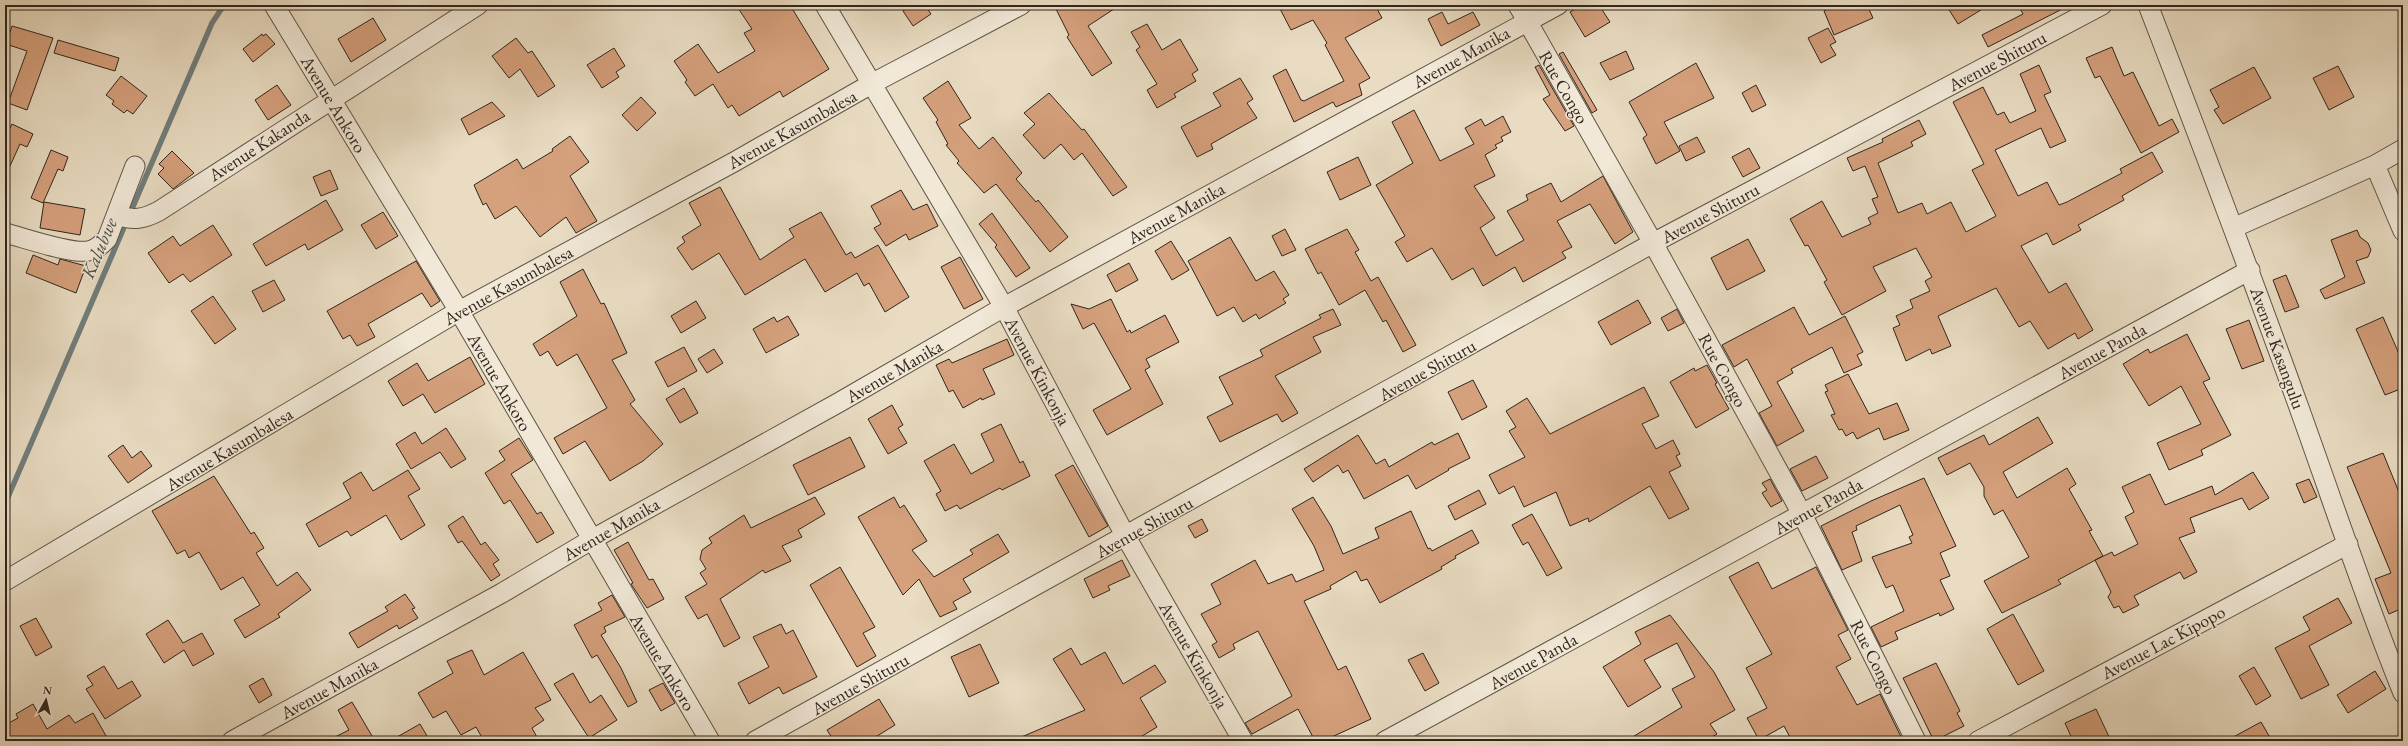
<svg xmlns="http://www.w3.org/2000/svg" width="2408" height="746" font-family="'EB Garamond',serif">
<rect width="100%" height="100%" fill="#e9dcc2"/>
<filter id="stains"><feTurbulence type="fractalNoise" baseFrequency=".005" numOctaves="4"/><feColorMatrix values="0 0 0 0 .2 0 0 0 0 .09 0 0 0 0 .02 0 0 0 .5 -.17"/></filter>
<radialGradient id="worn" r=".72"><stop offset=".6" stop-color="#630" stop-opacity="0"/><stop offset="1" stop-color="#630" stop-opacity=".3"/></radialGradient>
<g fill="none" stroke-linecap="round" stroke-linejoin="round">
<path stroke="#717e7d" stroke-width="5.5" d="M5 504 212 23 224 5"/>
</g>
<path fill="#d5a07c" stroke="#30261c" d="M736 5H790L829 69 783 97 780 91 739 116 732 105 728 108 713 84 695 96 685 82 687 80 674 61 698 44 718 73 755 51 744 33 752 29Z
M911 5H925L931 14 913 26 903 11Z
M1054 5H1120L1088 26 1112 63 1092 76 1067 37 1069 35Z
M1278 5H1375L1382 18 1345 38 1370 78 1359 84 1362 95 1336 107 1333 102 1294 122 1273 76 1286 69 1301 100 1304 101 1344 81 1325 45 1327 43 1313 20 1291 30Z
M1582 5H1599L1610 22 1585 37 1570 12Z
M1837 5H1867L1873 18 1834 35 1824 11Z
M1946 5H1989L1958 24Z
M2018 5H2070L1988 47 1982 35 2023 14Z
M1442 12 1448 24 1473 12 1480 25 1441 46 1428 19Z
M373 18 386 40 351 62 338 39Z
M1147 24 1162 50 1180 39 1198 70 1192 74 1196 81 1174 94 1176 97 1157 108 1147 90 1157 84 1136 50 1140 47 1131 32Z
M12 26 53 38 27 110 8 103 27 51 6 44Z
M1828 28 1836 42 1830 45 1836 55 1821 63 1808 38Z
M262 34 263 36 266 34 275 44 253 62 243 49Z
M516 38 528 53 532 51 555 86 538 97 520 69 509 78 492 56Z
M58 40 119 58 115 71 54 53Z
M2112 47 2124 76 2133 72 2159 126 2172 119 2179 132 2141 153 2100 76 2095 78 2086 58Z
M614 48 625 66 616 72 619 77 602 88 587 65Z
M1626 51 1634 69 1610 80 1600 63Z
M1563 52 1597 110 1592 113 1559 54Z
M1696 63 1714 98 1664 122 1680 151 1656 164 1643 138 1647 135 1629 102Z
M1539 65 1574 126 1565 131 1543 99 1550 95 1535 67Z
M2039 65 2051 92 2044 95 2066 141 2050 148 2041 128 1995 150 2018 196 2047 182 2059 205 2067 202 2122 173 2120 169 2152 152 2163 172 2122 196 2124 200 2078 225 2081 230 2053 245 2047 233 2021 246 2049 293 2066 283 2093 330 2078 339 2075 333 2048 349 2030 321 2019 327 1996 288 1938 316 1951 346 1932 354 1930 349 1906 361 1893 328 1900 325 1896 316 1913 308 1910 300 1930 291 1925 281 1932 277 1916 248 1873 267 1886 291 1842 315 1824 282 1827 280 1808 245 1805 246 1790 219 1822 201 1842 237 1871 224 1868 218 1878 213 1872 199 1878 197 1865 166 1853 171 1847 158 1883 142 1882 139 1919 120 1926 134 1911 142 1913 146 1878 163 1898 213 1922 203 1927 214 1951 202 1966 232 1996 216 1972 170 1984 164 1953 102 1983 87 1997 115 2004 112 2010 123 2036 111 2020 74Z
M2338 66 2354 97 2329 110 2313 78Z
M2254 67 2271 98 2223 124 2214 110 2219 107 2210 90Z
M121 76 147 96 133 114 127 110 124 113 112 104 114 101 106 95Z
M1240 78 1253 99 1247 103 1257 118 1211 144 1213 149 1197 157 1181 127 1221 106 1213 93Z
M948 81 971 118 959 125 979 149 993 137 1022 173 1016 179 1036 202 1038 200 1068 237 1050 252 996 184 984 193 957 163 959 161 946 145 948 144 936 122 938 120 923 98Z
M277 85 291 105 268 120 255 100Z
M1756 85 1766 105 1752 112 1742 93Z
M1049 93 1082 130 1084 129 1127 187 1113 196 1082 153 1074 160 1061 144 1044 159 1023 135 1035 124 1024 113Z
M641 97 656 113 637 131 622 115Z
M492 102 505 116 469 135 461 119Z
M1414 110 1440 161 1474 144 1465 128 1481 119 1485 126 1503 116 1511 132 1501 137 1503 141 1495 145 1497 148 1485 155 1495 176 1474 186 1495 218 1480 228 1496 256 1524 240 1507 211 1528 200 1526 195 1551 183 1561 202 1603 176 1633 232 1615 244 1590 204 1557 221 1572 247 1562 252 1566 258 1523 282 1515 267 1483 286 1473 268 1452 280 1432 248 1407 262 1395 242 1405 236 1376 185 1413 163 1392 122Z
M12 124 33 134 27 147 20 144 5 177V138Z
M570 136 589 162 570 176 597 221 576 233 566 217 540 237 516 206 495 219 486 203 483 205 474 185 517 159 523 169 553 151 552 149Z
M1697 137 1705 152 1686 161 1679 146Z
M1749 148 1760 168 1743 177 1732 157Z
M51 150 68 157 63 171 58 169 43 203 31 198Z
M172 151 194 173 173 189 158 174 164 168 159 164Z
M1358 157 1371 185 1340 200 1327 172Z
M330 170 338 189 321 196 313 177Z
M720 187 760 260 794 237 789 229 821 212 846 255 851 252 855 258 878 245 909 297 885 312 869 283 864 286 857 273 825 292 805 259 745 295 719 253 692 270 677 248 685 242 682 237 701 225 689 203Z
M901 190 913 210 927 204 938 226 909 240 906 234 886 246 874 228 881 224 871 206Z
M326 200 343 230 308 250 305 244 266 266 253 244Z
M44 202 85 209 80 235 40 228Z
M383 212 398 236 376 249 361 225Z
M992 213 1030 268 1016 277 995 247 997 245 979 224Z
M213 225 232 255 190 282 183 274 169 283 148 253 173 236 180 246Z
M1285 229 1296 250 1282 256 1272 236Z
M1347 229 1359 250 1355 252 1371 281 1378 277 1416 345 1403 352 1386 320 1383 322 1365 290 1339 305 1321 272 1318 274 1305 249Z
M2357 230 2360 237 2368 243 2371 250 2368 257 2356 261 2365 283 2325 299 2320 290 2345 277 2331 240Z
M1230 237 1256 281 1274 271 1289 295 1283 299 1286 303 1259 319 1256 314 1243 322 1234 307 1217 316 1188 261Z
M1748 239 1765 271 1727 290 1711 258Z
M1171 241 1189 270 1172 280 1155 251Z
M33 255 58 265 60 259 86 266 76 293 26 273Z
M960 257 983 299 964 309 941 267Z
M416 261 440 301 431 307 422 293 368 324 375 337 357 346 350 335 343 339 327 311Z
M1129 263 1138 280 1116 292 1107 275Z
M583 269 601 304 604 303 627 353 612 360 635 400 630 404 663 444 643 461 610 481 585 441 563 454 554 438 607 408 577 354 557 366 548 351 540 356 533 344 577 316 560 282Z
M2286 275 2299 307 2285 312 2273 280Z
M274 280 285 300 263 312 252 291Z
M213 296 236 329 215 344 191 311Z
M1111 299 1127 332 1130 330 1131 333 1165 315 1179 342 1146 359 1150 367 1145 370 1163 404 1107 435 1093 410 1131 389 1094 323 1083 329 1071 304 1089 309Z
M1638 300 1651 323 1611 345 1598 322Z
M696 301 706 318 681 333 671 316Z
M1794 307 1809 335 1845 316 1863 352 1857 355 1862 365 1844 373 1832 347 1791 369 1793 373 1777 382 1804 431 1777 446 1759 413 1772 406 1747 359 1734 367 1722 345Z
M1333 309 1341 325 1313 337 1321 352 1275 376 1298 413 1282 422 1277 414 1220 442 1207 417 1233 404 1219 377 1263 356 1260 350 1321 318 1319 315Z
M1677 309 1684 323 1668 331 1661 318Z
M788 316 799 335 766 353 753 329 774 317 777 322Z
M2383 317 2403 363V388L2385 395 2356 329Z
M2249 320 2264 361 2242 369 2226 329Z
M2187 334 2210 379 2203 382 2231 435 2201 450 2203 455 2169 470 2157 443 2201 424 2181 386 2149 406 2123 364 2148 349 2150 353Z
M1007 339 1014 355 983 369 995 394 982 400 981 398 963 408 953 390 949 392 936 365 949 359 952 363Z
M684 347 697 371 668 387 655 362Z
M714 349 723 363 707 373 698 359Z
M470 357 485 384 435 413 423 394 403 406 388 381 417 363 428 381Z
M1707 365 1717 383 1715 384 1729 409 1696 428 1670 382 1694 368 1695 371Z
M1848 374 1869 414 1897 403 1909 430 1884 440 1879 428 1857 439 1853 432 1846 436 1842 429 1839 430 1831 415 1835 414 1825 392 1828 391 1825 385Z
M1473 380 1487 407 1462 420 1448 392Z
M1644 387 1659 416 1642 424 1656 449 1673 440 1680 454 1676 456 1681 466 1669 472 1689 509 1669 519 1650 486 1589 522 1588 518 1570 526 1556 492 1524 507 1514 486 1499 494 1489 475 1525 457 1509 431 1516 427 1506 411 1527 398 1550 434Z
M684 388 698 413 680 423 666 399Z
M892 405 903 425 898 428 907 443 888 454 868 419Z
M2038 417 2053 443 2003 472 2017 498 2067 468 2076 484 2069 489 2092 530 2089 531 2103 556 2058 580 2061 584 2002 613 1984 581 2029 557 2003 510 1994 515 1984 496V487L1970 463 1947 475 1938 458 1984 435 1989 445Z
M1001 424 1020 463 1023 461 1030 476 1002 490 1000 488 960 509 957 505 945 511 936 494 941 491 924 461 954 444 971 474 994 461 981 434Z
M446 428 466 459 451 468 440 452 411 469 396 444 415 432 422 444Z
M1458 433 1470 458 1448 469 1449 470 1416 489 1408 475 1364 499 1348 470 1343 473 1338 465 1313 482 1304 469 1358 435 1376 464 1385 459 1389 467 1432 442 1434 445Z
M850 437 865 467 808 495 793 465Z
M519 438 533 460 511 474 537 514 541 512 554 533 537 543 510 500 504 504 485 473 505 460 499 451Z
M123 445 132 458 141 451 152 466 128 483 108 456Z
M2383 453 2403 502V608L2389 614 2375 579 2391 573 2347 467Z
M1816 456 1828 478 1802 491 1790 469Z
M1073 465 1108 526 1089 537 1055 475Z
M408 470 420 489 408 496 425 525 401 540 386 515 351 536 347 531 319 547 306 524 351 498 343 483 361 472 373 491Z
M2253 472 2269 498 2249 510 2242 498 2190 518 2195 532 2179 538 2197 572 2184 579 2180 572 2134 596 2139 605 2123 613 2119 606 2114 608 2108 597 2111 592 2095 560 2112 552 2114 556 2138 544 2125 517 2134 512 2122 487 2150 474 2165 505 2212 486 2215 495Z
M214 476 251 534 254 532 264 548 256 553 277 586 297 572 311 590 278 614 280 617 245 638 234 620 260 605 243 577 221 590 199 552 189 558 185 550 177 554 152 511Z
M1924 478 1956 546 1940 553 1950 576 1940 580 1954 609 1940 616 1939 613 1895 632 1898 639 1881 647 1871 627 1904 611 1893 585 1886 588 1872 557 1912 543 1909 537 1913 535 1900 505 1856 526 1857 530 1852 532 1862 561 1842 570 1821 526 1871 501Z
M1770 479 1782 501 1771 507 1762 493 1767 490 1762 483Z
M2309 479 2317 497 2304 503 2296 484Z
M1479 490 1486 504 1455 520 1448 506Z
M815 497 825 514 798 530 802 537 782 546 791 561 765 573 763 570 720 599 740 638 724 647 707 614 698 619 685 597 707 584 700 573 706 569 700 559 702 550 712 543 709 538 744 515 751 528Z
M894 497 900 508 904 505 927 541 912 550 934 577 973 554 970 550 998 534 1009 552 963 579 971 592 953 602 957 609 940 617 919 579 903 595 858 517Z
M1313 497 1331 526 1343 554 1379 538 1375 528 1411 511 1428 549 1430 548 1432 551 1472 530 1479 543 1455 556 1456 558 1441 567 1442 569 1380 603 1367 579 1361 581 1356 571 1330 586 1331 589 1304 601 1338 670 1346 666 1371 719 1323 741H1315L1298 709 1252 734 1245 723 1292 696 1258 631 1233 644 1235 649 1219 658 1212 645 1217 642 1201 614 1221 604 1211 584 1255 560 1268 584 1292 574 1296 582 1324 570 1314 546 1292 509Z
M1532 514 1562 568 1547 576 1528 542 1523 545 1512 525Z
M463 516 481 545 485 542 499 560 493 564 500 575 491 581 462 541 458 543 448 526Z
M1202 519 1208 531 1195 538 1188 526Z
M628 542 649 580 653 579 664 599 647 608 631 584 633 583 614 550Z
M1122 560 1130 576 1108 586 1110 590 1093 598 1084 579Z
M1758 562 1772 589 1816 567 1848 630 1838 635 1851 659 1836 667 1857 705 1880 694 1903 741H1792L1784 726 1759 740 1747 718 1767 708 1746 668 1772 654 1729 577Z
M840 567 875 627 863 633 876 656 857 667 810 585Z
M405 594 415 608 412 609 418 618 399 629 397 625 358 648 349 633 388 611 385 607Z
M612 595 625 617 604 627 606 632 601 635 621 668 637 702 628 707 597 655 592 658 574 625 602 610 598 603Z
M2338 598 2352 623 2309 646 2329 685 2301 699 2275 648 2310 630 2303 617Z
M2013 614 2044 671 2018 685 1987 629Z
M1670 615 1714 672 1735 710 1710 724 1717 734 1705 741H1626L1682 707 1672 689 1695 677 1677 643 1644 660 1661 687 1628 707 1603 667 1641 644 1635 632Z
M36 618 52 647 36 656 20 626Z
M168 620 183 643 202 633 214 654 193 666 184 650 164 663 146 634Z
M781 624 786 634 793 630 817 677 783 694 779 687 749 704 738 683 769 667 753 637Z
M980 644 999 683 969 697 951 657Z
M1071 648 1081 665 1105 652 1123 684 1155 665 1166 682 1140 698 1157 727 1134 741H1012L1085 710 1053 659Z
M472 650 484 675 523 652 551 700 535 708 544 720 532 728 539 741H484L476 727 461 735 446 711 433 718 418 693 453 673 447 661Z
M1423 653 1439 683 1425 691 1408 660Z
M1936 663 1960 711 1957 713 1964 726 1934 741 1903 678Z
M104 666 118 689 132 681 141 696 105 719 86 689 93 685 87 676Z
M2254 667 2271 696 2256 705 2239 676Z
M2375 671 2386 689 2348 713 2337 695Z
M573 673 590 703 601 695 617 720 589 738 554 684Z
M263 678 272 695 259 703 249 686Z
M663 683 675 703 661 711 649 690Z
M879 699 895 725 869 741H834L827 730Z
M352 702 375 741H327L349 730 338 710Z
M33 704 47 729 69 715 75 723 93 713 109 741H25L23 736 13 741H5V725L18 718 16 714Z
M2096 709 2111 741H2073L2065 723Z
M2261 722 2272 741H2226Z
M420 724 430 741H390Z"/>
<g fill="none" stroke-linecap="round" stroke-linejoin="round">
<g stroke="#5e5446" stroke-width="21">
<path id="minor" d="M274 5 459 311 710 741
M825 5 1004 307 1126 537 1243 741
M1518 5 1653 243 1802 514 1916 741
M2148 5C2199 137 2249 269 2297 402 2332 499 2364 597 2403 693
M2403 149 2375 165 2403 231
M117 215C133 221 144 219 159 211L478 5
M2233 228 2375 165
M5 233C25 238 70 254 88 251 96 250 102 244 107 239L135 166
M5 581 459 311 734 162 873 83 1021 5
M232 741 502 593 591 540 838 403 1004 307 1558 5
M755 741 1653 243 2102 5
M1385 741 2250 270
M1978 741 2348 544"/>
</g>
<use href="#minor" stroke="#f1e8d7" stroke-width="19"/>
</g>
<g text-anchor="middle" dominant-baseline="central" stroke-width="3" stroke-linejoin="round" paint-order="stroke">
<g font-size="18" fill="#30261c" stroke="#f1e8d7">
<text transform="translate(1461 57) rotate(-29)">Avenue Manika</text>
<text transform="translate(1997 61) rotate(-28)">Avenue Shituru</text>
<text transform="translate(1564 87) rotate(60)">Rue Congo</text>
<text transform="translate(334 104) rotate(59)">Avenue Ankoro</text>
<text transform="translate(792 129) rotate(-29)">Avenue Kasumbalesa</text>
<text transform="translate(259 145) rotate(-33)">Avenue Kakanda</text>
<text transform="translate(1176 213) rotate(-29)">Avenue Manika</text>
<text transform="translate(1710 213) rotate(-28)">Avenue Shituru</text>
<text transform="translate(508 285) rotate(-29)">Avenue Kasumbalesa</text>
<text transform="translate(2278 348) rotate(70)">Avenue Kasangulu</text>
<text transform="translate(2102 351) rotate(-29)">Avenue Panda</text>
<text transform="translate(1427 370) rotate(-29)">Avenue Shituru</text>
<text transform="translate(1723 370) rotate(61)">Rue Congo</text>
<text transform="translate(894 371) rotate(-30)">Avenue Manika</text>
<text transform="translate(1038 371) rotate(62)">Avenue Kinkonja</text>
<text transform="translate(500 382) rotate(60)">Avenue Ankoro</text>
<text transform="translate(229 449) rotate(-31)">Avenue Kasumbalesa</text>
<text transform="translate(1818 506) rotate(-29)">Avenue Panda</text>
<text transform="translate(1144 527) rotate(-29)">Avenue Shituru</text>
<text transform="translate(611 529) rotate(-30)">Avenue Manika</text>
<text transform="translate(2163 642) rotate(-28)">Avenue Lac Kipopo</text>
<text transform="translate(1194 655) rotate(60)">Avenue Kinkonja</text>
<text transform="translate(1874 657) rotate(63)">Rue Congo</text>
<text transform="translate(1533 661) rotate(-29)">Avenue Panda</text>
<text transform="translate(663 662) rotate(59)">Avenue Ankoro</text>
<text transform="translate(860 684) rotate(-29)">Avenue Shituru</text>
<text transform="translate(329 688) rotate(-29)">Avenue Manika</text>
</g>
<g font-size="19" font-style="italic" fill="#50524c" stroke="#f1e8d7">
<text transform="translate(99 248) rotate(-67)">Kalubwe</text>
</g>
</g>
<rect width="2408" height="746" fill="none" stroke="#e9dcc2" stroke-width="20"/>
<rect x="6" y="6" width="2396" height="734" fill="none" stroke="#30261c" stroke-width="2"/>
<rect x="10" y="10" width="2388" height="726" fill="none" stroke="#30261c"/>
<g transform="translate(46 700) rotate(8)" stroke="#f1e8d7" stroke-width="3" paint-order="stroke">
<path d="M0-3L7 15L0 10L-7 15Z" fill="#30261c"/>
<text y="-6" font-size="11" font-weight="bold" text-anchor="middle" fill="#30261c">N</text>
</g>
<rect width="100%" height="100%" filter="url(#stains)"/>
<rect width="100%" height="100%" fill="url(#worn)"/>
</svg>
